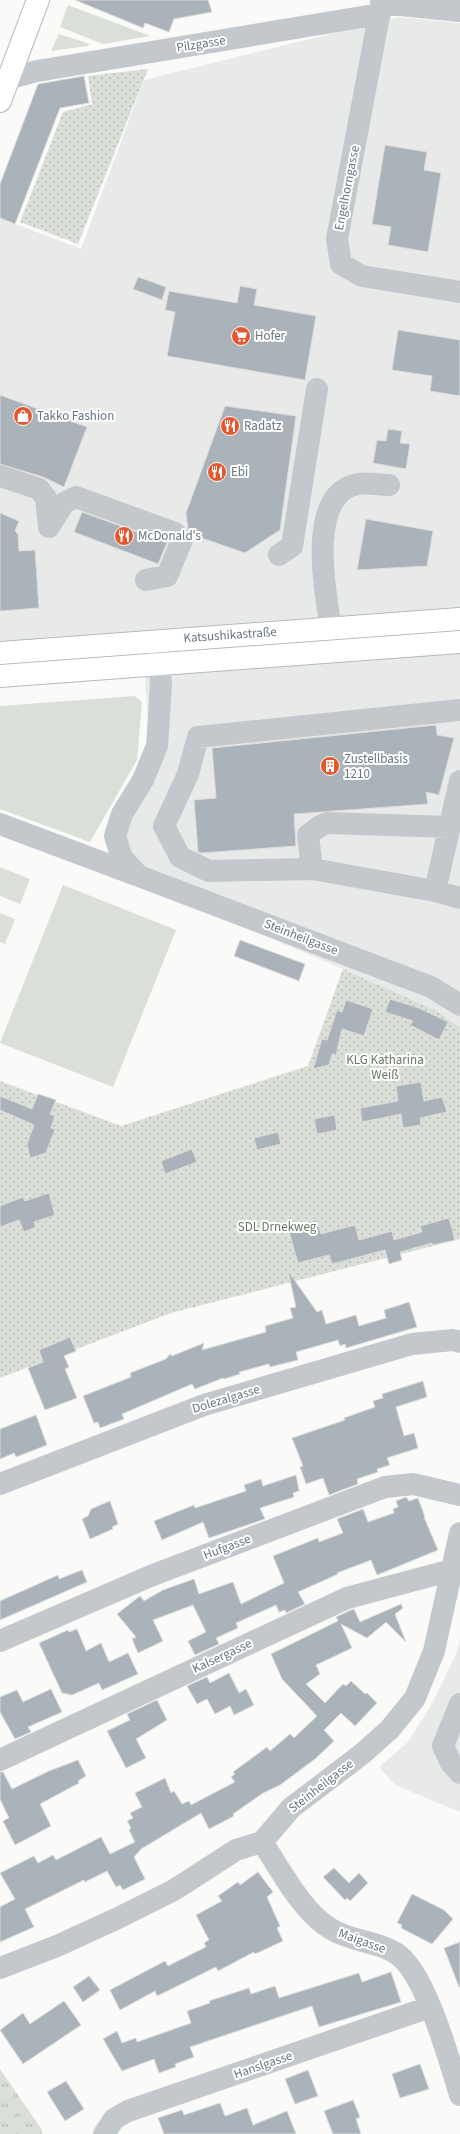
<svg xmlns="http://www.w3.org/2000/svg" width="460" height="2134" font-family="'Source Sans 3',sans-serif">
<defs>
<pattern id="park-tufts" width="24" height="20" patternUnits="userSpaceOnUse"><rect width="24" height="20" fill="#dadfd7"/><path d="M3 7l-1-3M5 7V3M7 7l1-3M15 17l-1-3M17 17v-4M19 17l1-3" fill="none" stroke="#b4b9b4"/></pattern>
<pattern id="garden-dots" width="8" height="8" patternUnits="userSpaceOnUse"><rect width="8" height="8" fill="#dadfd7"/><path d="M2 2h.1M6 6h.1" fill="none" stroke="#b4b9b4" stroke-width="1.8" stroke-linecap="round"/></pattern>
</defs>
<rect width="100%" height="100%" fill="#fafaf8"/>
<path fill="#e8e9e9" d="M399 17 460 23V1028L439 1012 343 969 105 868 150 746 143 650 0 660V218L81 249 144 80Z
M460 1639V1812L395 1785 379 1767 408 1742 432 1704 456 1654Z"/>
<path fill="#dadfd7" d="M68 5 150 36 103 44 60 27Z
M59 34 90 44 87 46 51 51Z
M135 696 142 702 137 760 90 842 0 809V706Z
M0 867 30 879 20 904 0 896Z
M63 885 176 930 113 1087 0 1043Z
M0 913 15 919 5 944 0 942Z"/>
<path fill="url(#park-tufts)" d="M0 2069 42 2130V2134H0Z"/>
<path fill="url(#garden-dots)" d="M148 69 78 244 20 222 63 112 92 104 88 76Z
M343 969 439 1012 460 1028V1239L171 1313 0 1378V1081L121 1126 308 1066Z"/>
<path fill="#aab3b9" stroke="#dcdcda" d="M75 0H208L212 12 174 19 169 32 145 23 143 28Z
M84 76 89 103 60 108 15 224 0 218V184L38 84Z
M385 145 427 152 424 170 441 173 428 252 388 245 391 227 372 224Z
M138 277 166 287 162 300 133 289Z
M240 286 257 289 254 305 316 316 305 380 167 356 175 312 165 310 169 291 237 303Z
M398 330 460 340V396L430 391 432 376 392 370Z
M0 395 87 427 64 487 43 477 0 464Z
M225 406 296 416 280 530 245 553 193 535 188 529 186 513Z
M388 429 402 431 400 443 410 444 406 469 373 463 377 440 386 441Z
M82 512 167 543 158 564 74 532Z
M0 513 19 521 15 531 18 534 19 551 35 550 39 608 0 611Z
M366 519 433 531 427 566 357 570Z
M436 725 437 735 454 738 439 795 426 792 428 804 294 814 296 846 201 853 198 852 194 800 216 798 212 748Z
M240 940 305 964 299 981 234 956Z
M390 999 419 1008 448 1022 439 1040 410 1025 413 1021 385 1012Z
M346 1000 373 1009 364 1036 342 1029 336 1055 332 1054 329 1065 313 1069 322 1039 327 1040 337 1010 342 1012Z
M421 1082 424 1101 442 1097 447 1112 420 1118 421 1125 403 1128 401 1114 362 1122 360 1108 398 1101 396 1086Z
M38 1094 56 1100 50 1114 55 1116 51 1128 55 1129 46 1153 30 1158 27 1144 34 1125 0 1110V1096L32 1109Z
M335 1115 337 1130 317 1134 314 1119Z
M278 1132 281 1144 257 1150 254 1138Z
M192 1149 197 1162 165 1174 161 1161Z
M49 1193 55 1215 34 1222 36 1227 24 1232 19 1220 0 1227V1206L23 1197 25 1201Z
M449 1218 455 1240 433 1245 432 1243 400 1252 402 1260 389 1264 385 1250 332 1264 329 1255 298 1263 288 1228 317 1220 321 1234 355 1225 359 1240 392 1231 394 1240 422 1232 420 1226Z
M288 1271 317 1312 322 1310 326 1324 356 1315 359 1326 386 1318 384 1310 409 1302 417 1327 346 1348 345 1344 340 1346 338 1340 296 1352 298 1360 270 1367 269 1364 239 1372 240 1374 224 1379 223 1378 195 1389 192 1384 122 1414 124 1419 100 1428 98 1422 94 1423 83 1396 131 1377 130 1373 166 1359 170 1354 172 1356 204 1343 202 1350 266 1332 265 1326 293 1318 290 1308 296 1307Z
M70 1337 76 1351 64 1356 69 1367 65 1369 77 1398 45 1410 28 1368 43 1362 39 1350Z
M423 1381 427 1397 396 1407 404 1436 414 1433 418 1448 387 1458 390 1465 377 1469 378 1472 357 1479 358 1484 329 1495 323 1478 306 1484 300 1467 303 1466 292 1438 345 1420 344 1418 375 1407 373 1401 383 1398 382 1394Z
M36 1415 47 1445 16 1457 14 1453 0 1459V1429Z
M296 1475 299 1491 293 1493 294 1497 260 1508 265 1519 209 1538 203 1522 162 1540 154 1521 194 1505 195 1508 246 1491 244 1485 261 1479 263 1486Z
M406 1497 409 1501 418 1498 425 1517H424L438 1550 377 1575 371 1560 337 1573 338 1574 298 1592 305 1604 286 1613 285 1610 279 1612 276 1605 236 1623 238 1628 216 1638 219 1644 195 1655 188 1641 206 1632 193 1605 153 1620 163 1641 138 1653 132 1639 136 1637 117 1614 140 1596 144 1601 163 1590 194 1579 199 1594 233 1582 241 1604 284 1583 273 1556 318 1538 319 1542 343 1533 337 1519 363 1509 368 1522 394 1513 393 1509 398 1507 396 1501Z
M110 1501 118 1524 112 1527 113 1529 90 1539 82 1519 88 1516 91 1509Z
M82 1570 87 1582 0 1620V1601L58 1575 59 1579Z
M401 1604 403 1608 395 1614 406 1642 386 1622 367 1638 341 1624 352 1648 316 1665 320 1674 306 1684 325 1703 343 1684 346 1686 351 1681 365 1694 367 1693 377 1703 355 1726 341 1713 324 1730 334 1741 315 1759 280 1785 263 1793 233 1814 234 1816 209 1829 201 1813 141 1849 134 1857 145 1879 123 1890 120 1885 116 1887 107 1871 85 1882 84 1880 25 1909 34 1927 0 1942V1907L15 1899 0 1873 34 1856 38 1863 53 1855 56 1860 101 1837 110 1854 135 1842 129 1830 131 1828 127 1821 133 1818 130 1813 142 1807 135 1793 165 1778 171 1793 174 1791 182 1804 189 1801 191 1805 235 1782 231 1777 235 1774 233 1772 267 1747 270 1751 290 1734 294 1738 317 1716 282 1679 271 1654 338 1621 336 1617 351 1610 354 1609 360 1622Z
M77 1629 86 1651 101 1643 109 1662 128 1653 138 1674 102 1690 99 1683 72 1695 62 1693 39 1643 68 1630 69 1632Z
M229 1673 239 1693 246 1689 254 1705 234 1715 230 1706 215 1714 207 1699 197 1704 187 1686 207 1677 210 1683Z
M51 1689 62 1712 28 1727 31 1732 15 1739 0 1712V1697L17 1690 23 1702Z
M157 1700 167 1720 136 1739 146 1758 126 1768 107 1731 130 1720 127 1714Z
M78 1760 86 1776 78 1781 79 1783 40 1804 51 1826 15 1845 3 1821 9 1818 0 1799V1772H3L12 1789 49 1771Z
M334 1868 349 1883 359 1873 368 1883 350 1901 347 1898 345 1900 323 1877Z
M258 1872 273 1892 267 1897 280 1926 277 1928 283 1941 255 1954 254 1952 218 1971 216 1967 157 1996 155 1991 120 2010 110 1990 165 1961 168 1966 206 1947 204 1943 209 1940 196 1915 222 1901 218 1896 238 1882 240 1885Z
M412 1894 444 1910 453 1919 432 1944 401 1928 402 1925 397 1923Z
M460 1942V1987H459L444 1948Z
M391 1972 401 2002 319 2027 312 2006 190 2047 194 2057 175 2064 176 2067 159 2073 154 2059 122 2071 103 2039 117 2031 122 2043 136 2038 137 2042 191 2023 187 2011 210 2003 209 2001 249 1988 251 1994 275 1986 279 1998 359 1973 362 1982Z
M89 1976 100 1990 83 2002 73 1987Z
M64 2001 81 2025 23 2064 0 2030 23 2013 30 2024Z
M420 2064 429 2089 400 2098 392 2074Z
M308 2070 318 2096 295 2104 285 2079Z
M66 2081 84 2109 65 2121 47 2092Z
M353 2100 360 2117 356 2119 361 2134H333L324 2111Z
M220 2103 225 2116 247 2108 253 2125 287 2111 296 2134H164L158 2118 182 2110 184 2115Z"/>
<g fill="none" stroke-linecap="round" stroke-linejoin="round">
<g stroke="#b5babe" stroke-width="24">
<path id="major" d="M0 101 38 0
M0 653 460 619
M0 676 460 642"/>
</g>
<path stroke="#c3c8cc" stroke-width="22" d="M382 0 337 239 341 264 362 276 460 292
M381 3 460 11
M0 81 37 71 380 14
M0 476 39 489 46 498 49 527
M49 527 64 503 76 497 175 533 182 540 167 576 146 580
M279 555 292 546 317 389
M331 628C325 592 306 493 358 484 367 482 380 485 389 485
M158 645 161 685 157 746 143 780 122 814 115 836 122 858 139 876 431 987 460 1005
M460 781 435 891 460 898
M0 824 136 875
M312 869 308 835 320 826 327 823 450 827
M435 891 312 869 209 871 180 857 164 826 188 774 198 737 460 710
M0 1484 204 1405 412 1344 453 1340 460 1342
M0 1641 153 1575 385 1487 413 1484 460 1495
M460 1704 443 1746 451 1763 460 1773
M0 1760 347 1598 452 1570
M262 1842C281 1870 302 1912 331 1929 353 1943 385 1941 403 1959 428 1984 449 2059 460 2095
M0 1968 57 1946 118 1918 174 1890 236 1850 262 1842 291 1808 362 1754 390 1729 415 1698 434 1651 460 1533
M104 2134 114 2119 128 2111 430 2007"/>
<use href="#major" stroke="#fff" stroke-width="22"/>
</g>
<defs>
<g id="supermarket-disc" transform="scale(1)"><circle r="9.5" fill="#e4572e" stroke="#fff"/><path d="M-6-5.5h2.5l.6 2H6L4.5 2H-2.5L-4.4-4H-6ZM-1.5 3.2a1.3 1.3 0 1 0 .1 0ZM3 3.2a1.3 1.3 0 1 0 .1 0Z" fill="#fff"/></g>
<g id="shop-disc" transform="scale(1)"><circle r="9.5" fill="#e4572e" stroke="#fff"/><path d="M-5-2.5h2.3a2.7 3.5 0 0 1 5.4 0H5L5.5 6h-11ZM-1.5-2.5h3a1.5 2.3 0 0 0-3 0Z" fill="#fff"/></g>
<g id="restaurant-disc" transform="scale(1)"><circle r="9.5" fill="#e4572e" stroke="#fff"/><path d="M-5-6h1v4h1v-4h1v4h1v-4h1v5L-1.5 .5V6h-2V.5L-5-1ZM5-6V6H3V1.5H1.5Q1.5-4 5-6Z" fill="#fff"/></g>
<g id="building-disc" transform="scale(1)"><circle r="9.5" fill="#e4572e" stroke="#fff"/><path d="M-4-6H4V6H1V3H-1V6H-4ZM-2.5-4.3h1.7v1.8h-1.7ZM.8-4.3h1.7v1.8H.8ZM-2.5-1h1.7V.8h-1.7ZM.8-1h1.7V.8H.8Z" fill="#fff"/></g>
</defs>
<g fill-rule="evenodd">
<use href="#supermarket-disc" x="241" y="336"/>
<use href="#shop-disc" x="23" y="416"/>
<use href="#restaurant-disc" x="230" y="426"/>
<use href="#restaurant-disc" x="217" y="472"/>
<use href="#restaurant-disc" x="124" y="536"/>
<use href="#building-disc" x="330" y="766"/>
</g>
<g text-anchor="middle" dominant-baseline="central" stroke-width="4" stroke-linejoin="round" paint-order="stroke">
<g font-size="13" fill="#657683" stroke="#fff">
<text transform="translate(201 44) rotate(-9)">Pilzgasse</text>
<text transform="translate(347 188) rotate(-79)">Engelhorngasse</text>
<text transform="translate(230 635) rotate(-4)">Katsushikastraße</text>
<text transform="translate(301 937) rotate(21)">Steinheilgasse</text>
<text transform="translate(226 1399) rotate(-17)">Dolezalgasse</text>
<text transform="translate(227 1547) rotate(-21)">Hufgasse</text>
<text transform="translate(222 1656) rotate(-25)">Kalsergasse</text>
<text transform="translate(321 1786) rotate(-38)">Steinheilgasse</text>
<text transform="translate(362 1941) rotate(20)">Maigasse</text>
<text transform="translate(263 2065) rotate(-19)">Hanslgasse</text>
</g>
<g font-size="13" fill="#657683" stroke="#fff" text-anchor="start">
<text x="255" y="336">Hofer</text>
<text x="37" y="416">Takko Fashion</text>
<text x="244" y="426">Radatz</text>
<text x="231" y="472">Ebi</text>
<text x="138" y="536">McDonald's</text>
<text x="344" y="759">Zustellbasis<tspan x="344" dy="15">1210</tspan></text>
</g>
<g font-size="13" fill="#687a64" stroke="#fff">
<text x="385" y="1060">KLG Katharina<tspan x="385" dy="15">Weiß</tspan></text>
<text x="277" y="1227">SDL Drnekweg</text>
</g>
</g>
</svg>
